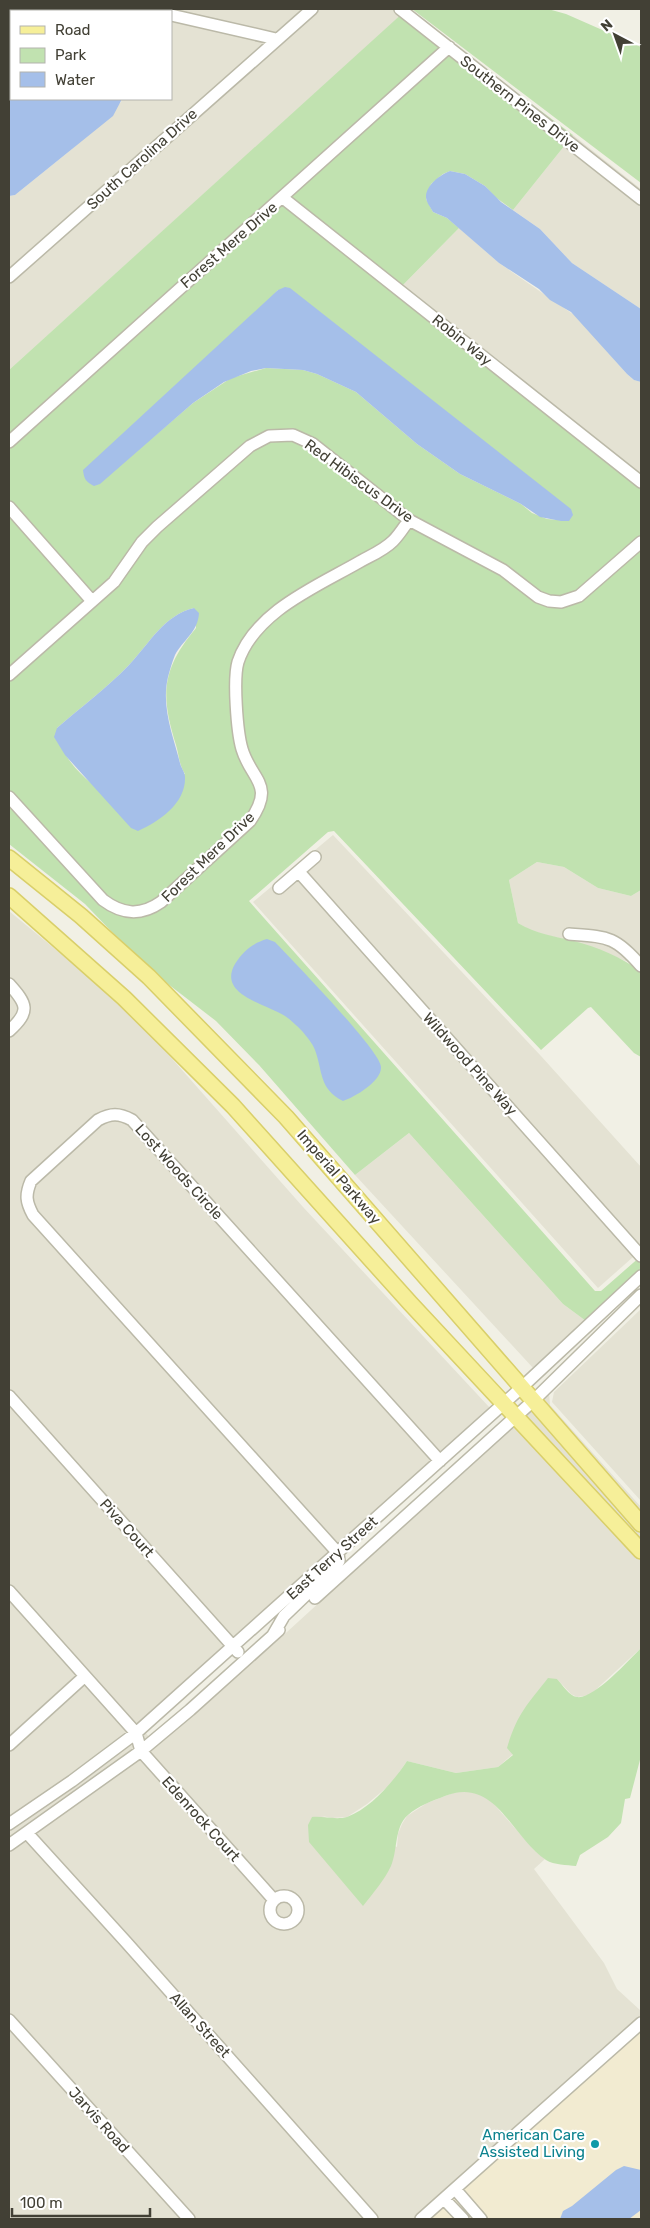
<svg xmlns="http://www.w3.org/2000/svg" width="650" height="2228" font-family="Rubik,sans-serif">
<rect width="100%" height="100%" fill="#f1f0e5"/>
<path fill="#e4e2d3" d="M9 9H403L406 11 9 370V196L15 195 72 149 121 102 122 99H171V11H11V43L9 42Z
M573 135 641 189V309L572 263 540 229 513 210Z
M459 228 499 263 577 317 627 374 634 380 641 382V483L401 287Z
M333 835 541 1056 641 1167V1250L598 1288 253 902Z
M537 862 564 867 598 888 631 896 641 890V972L628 962 599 950 576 942 533 932 518 923 509 880Z
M9 911 129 1010 303 1207 490 1408 133 1729 69 1777 9 1817Z
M409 1133 563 1304 586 1321 534 1369 355 1175Z
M641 1309V1501L552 1402 554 1392Z
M549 1393 550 1405 641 1507V1516L540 1402Z
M533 1409 641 1531V1544L523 1417Z
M516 1423 641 1558V1648L590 1695 577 1697 571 1694 557 1679H548L539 1690 513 1754 498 1767 456 1773 407 1761 392 1783 367 1804 347 1817 332 1818 322 1816 397 1847 398 1834 402 1824 407 1816 427 1803 453 1793 467 1791 481 1794 493 1803 535 1851 545 1859 534 1869 604 1963 617 1989 641 2011V2020L420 2219H9V1852L113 1779 276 1642Z
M145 1732 149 1737 137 1747 9 1839V1830L75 1785Z"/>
<path fill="#f2ebd1" d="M641 2026V2219H427Z"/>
<path fill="#c1e2b0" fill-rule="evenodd" d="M405 9 573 135 513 210 495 197 485 186 465 174 450 171 443 174 431 184 426 199 433 212 447 218 459 228 401 287 641 483V890L631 896 598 888 564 867 537 862 509 880 518 923C536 934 554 936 574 941 597 947 622 957 641 972V1057L634 1053 591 1007 588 1008 541 1050 334 831 328 832 249 901 595 1291H601L641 1256V1269L586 1321 563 1304 409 1133 355 1175 259 1065 216 1021 168 984 111 931 85 904 9 844V370L405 11ZM278 290 569 521 547 519 532 513 521 504 460 474 417 444 356 392 317 374 303 370 266 368 231 378 193 403 151 439ZM194 608 196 628C162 669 160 694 176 745 179 755 179 765 185 774L91 783C74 769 59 751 57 728 81 707 107 688 129 665 149 644 164 615 194 608Z
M412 9H548L566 14 641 47V183Z
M641 1648V1756L630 1798 625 1799 621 1823 608 1837 580 1855 576 1866C567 1865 554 1865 546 1860 511 1837 496 1776 445 1796 432 1801 418 1806 408 1815 394 1827 398 1850 391 1866 384 1881 373 1893 363 1906L309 1842 308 1825 312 1817C323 1816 336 1820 347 1817 371 1808 393 1782 407 1761L456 1773 498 1767 513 1755 507 1748C517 1714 527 1705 548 1678L557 1679C562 1684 569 1696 577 1697 593 1700 629 1660 641 1648Z"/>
<path fill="#a5bfe9" d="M9 42 11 43V99H122L113 116 15 195 9 196Z
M450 171 465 174 485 186 501 202 540 229 572 263 641 309V382L634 380 627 374 571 312 550 300 539 289 499 263 447 218 433 212C431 208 426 202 426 197 426 185 440 175 450 171Z
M285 287 290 288 571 509 573 515 569 521H561L540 517 521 504 460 474 417 444 356 392 317 374 303 370 266 368 251 371 224 382 193 403 100 484 94 486C86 482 84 479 83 470L278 290Z
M194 608 199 613C198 632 183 640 175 655 172 662 170 670 168 677 161 707 173 735 180 763 181 768 185 772 185 777 186 803 160 821 138 831L131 828 65 755 54 737 57 728C81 707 107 688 129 665 149 644 164 615 194 608Z
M267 939 275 942C291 959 381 1051 381 1067 382 1081 355 1097 343 1101 319 1089 323 1072 315 1050 313 1044 307 1037 302 1031 297 1026 291 1020 285 1016 267 1004 217 995 235 964 243 951 253 943 267 939Z
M624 2166 641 2170V2210L629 2219H560L563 2211 572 2206 616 2170Z"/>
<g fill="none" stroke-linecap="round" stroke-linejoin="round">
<g stroke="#bbb9a8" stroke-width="14">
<path id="minor" d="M145 9 156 11
M400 9 641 199
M171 15 276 39
M283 198 641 482
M9 277 312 9
M9 442 449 47
M9 507 92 601
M9 675 114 582 142 542 157 527 250 446 269 436 293 435 313 444 409 520 503 570 538 597 549 601 561 602 579 596 641 542
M9 797 103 900C123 915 141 916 161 902L250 821C276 784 251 780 242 749 237 732 233 679 238 662 255 611 318 586 361 561 372 555 384 550 393 541 399 535 404 527 409 520
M299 872 641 1256
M279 888 315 857
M569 934C608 937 615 936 641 966
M9 984C27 1004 31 1011 9 1031
M9 1396 238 1652
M9 1591 136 1733 141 1751 274 1900
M315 1598 533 1401 641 1295
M273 1635 284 1616 336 1566 339 1561 338 1553 33 1215C26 1202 25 1195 31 1181L98 1120C111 1113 119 1113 132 1120L440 1461
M9 1745 85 1676
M9 1824 72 1781 136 1733 521 1388 641 1276
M27 1833 126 1942 372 2219
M9 1845 141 1751 190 1710 279 1630
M270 1910a14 14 0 1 1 28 0a14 14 0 1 1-28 0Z
M9 2020 189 2219
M455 2189 481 2219
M444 2199 463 2219
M421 2219 641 2023"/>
</g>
<g stroke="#d9cf6a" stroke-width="18">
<path id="major" d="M9 858 81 916 149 977 286 1117 641 1524
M9 896 124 998 233 1106 410 1303 641 1551"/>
</g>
<use href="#minor" stroke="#fff" stroke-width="11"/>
<use href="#major" stroke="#f6ef99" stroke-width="15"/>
</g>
<circle fill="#0f9aa8" stroke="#fff" stroke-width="2" cx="595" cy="2144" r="5"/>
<g text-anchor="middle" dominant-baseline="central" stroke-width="4.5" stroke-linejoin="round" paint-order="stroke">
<g font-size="15" fill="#424035" stroke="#fff">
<text transform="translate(520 104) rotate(38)">Southern Pines Drive</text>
<text transform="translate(142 159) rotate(-42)">South Carolina Drive</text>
<text transform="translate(229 245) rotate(-41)">Forest Mere Drive</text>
<text transform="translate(462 340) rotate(39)">Robin Way</text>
<text transform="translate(359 481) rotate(36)">Red Hibiscus Drive</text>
<text transform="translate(208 857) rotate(-44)">Forest Mere Drive</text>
<text transform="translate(470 1064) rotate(48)">Wildwood Pine Way</text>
<text transform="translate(179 1172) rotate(48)">Lost Woods Circle</text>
<text transform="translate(339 1177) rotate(49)">Imperial Parkway</text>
<text transform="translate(127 1528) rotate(48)">Piva Court</text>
<text transform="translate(332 1558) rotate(-42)">East Terry Street</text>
<text transform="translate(201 1819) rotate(48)">Edenrock Court</text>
<text transform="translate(200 2025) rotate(48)">Allan Street</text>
<text transform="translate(99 2120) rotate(48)">Jarvis Road</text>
</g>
<g font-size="15" fill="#0d838f" stroke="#fff" text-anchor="end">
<text x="585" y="2135">American Care<tspan x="585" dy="17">Assisted Living</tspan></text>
</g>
</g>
<rect width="650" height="2228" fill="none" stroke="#424035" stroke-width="20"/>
<rect x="10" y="10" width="162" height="90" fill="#ffffff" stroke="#b3b3ae"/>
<rect x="20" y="26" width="25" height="8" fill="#f6ef99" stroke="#b3b3ae"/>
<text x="55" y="35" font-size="15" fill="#424035">Road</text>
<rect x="20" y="48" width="25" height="15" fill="#c1e2b0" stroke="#b3b3ae"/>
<text x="55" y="60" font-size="15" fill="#424035">Park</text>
<rect x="20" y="72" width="25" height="15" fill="#a5bfe9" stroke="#b3b3ae"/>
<text x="55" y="85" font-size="15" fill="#424035">Water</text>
<g transform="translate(615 35) rotate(319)" stroke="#ffffff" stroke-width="4" paint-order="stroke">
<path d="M0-4L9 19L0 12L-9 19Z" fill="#424035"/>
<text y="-8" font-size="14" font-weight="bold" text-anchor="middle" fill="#424035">N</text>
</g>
<path d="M12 2208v8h138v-8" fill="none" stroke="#424035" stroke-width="2.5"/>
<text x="20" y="2208" font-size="15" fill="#424035" stroke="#ffffff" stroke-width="4" paint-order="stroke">100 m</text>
</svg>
